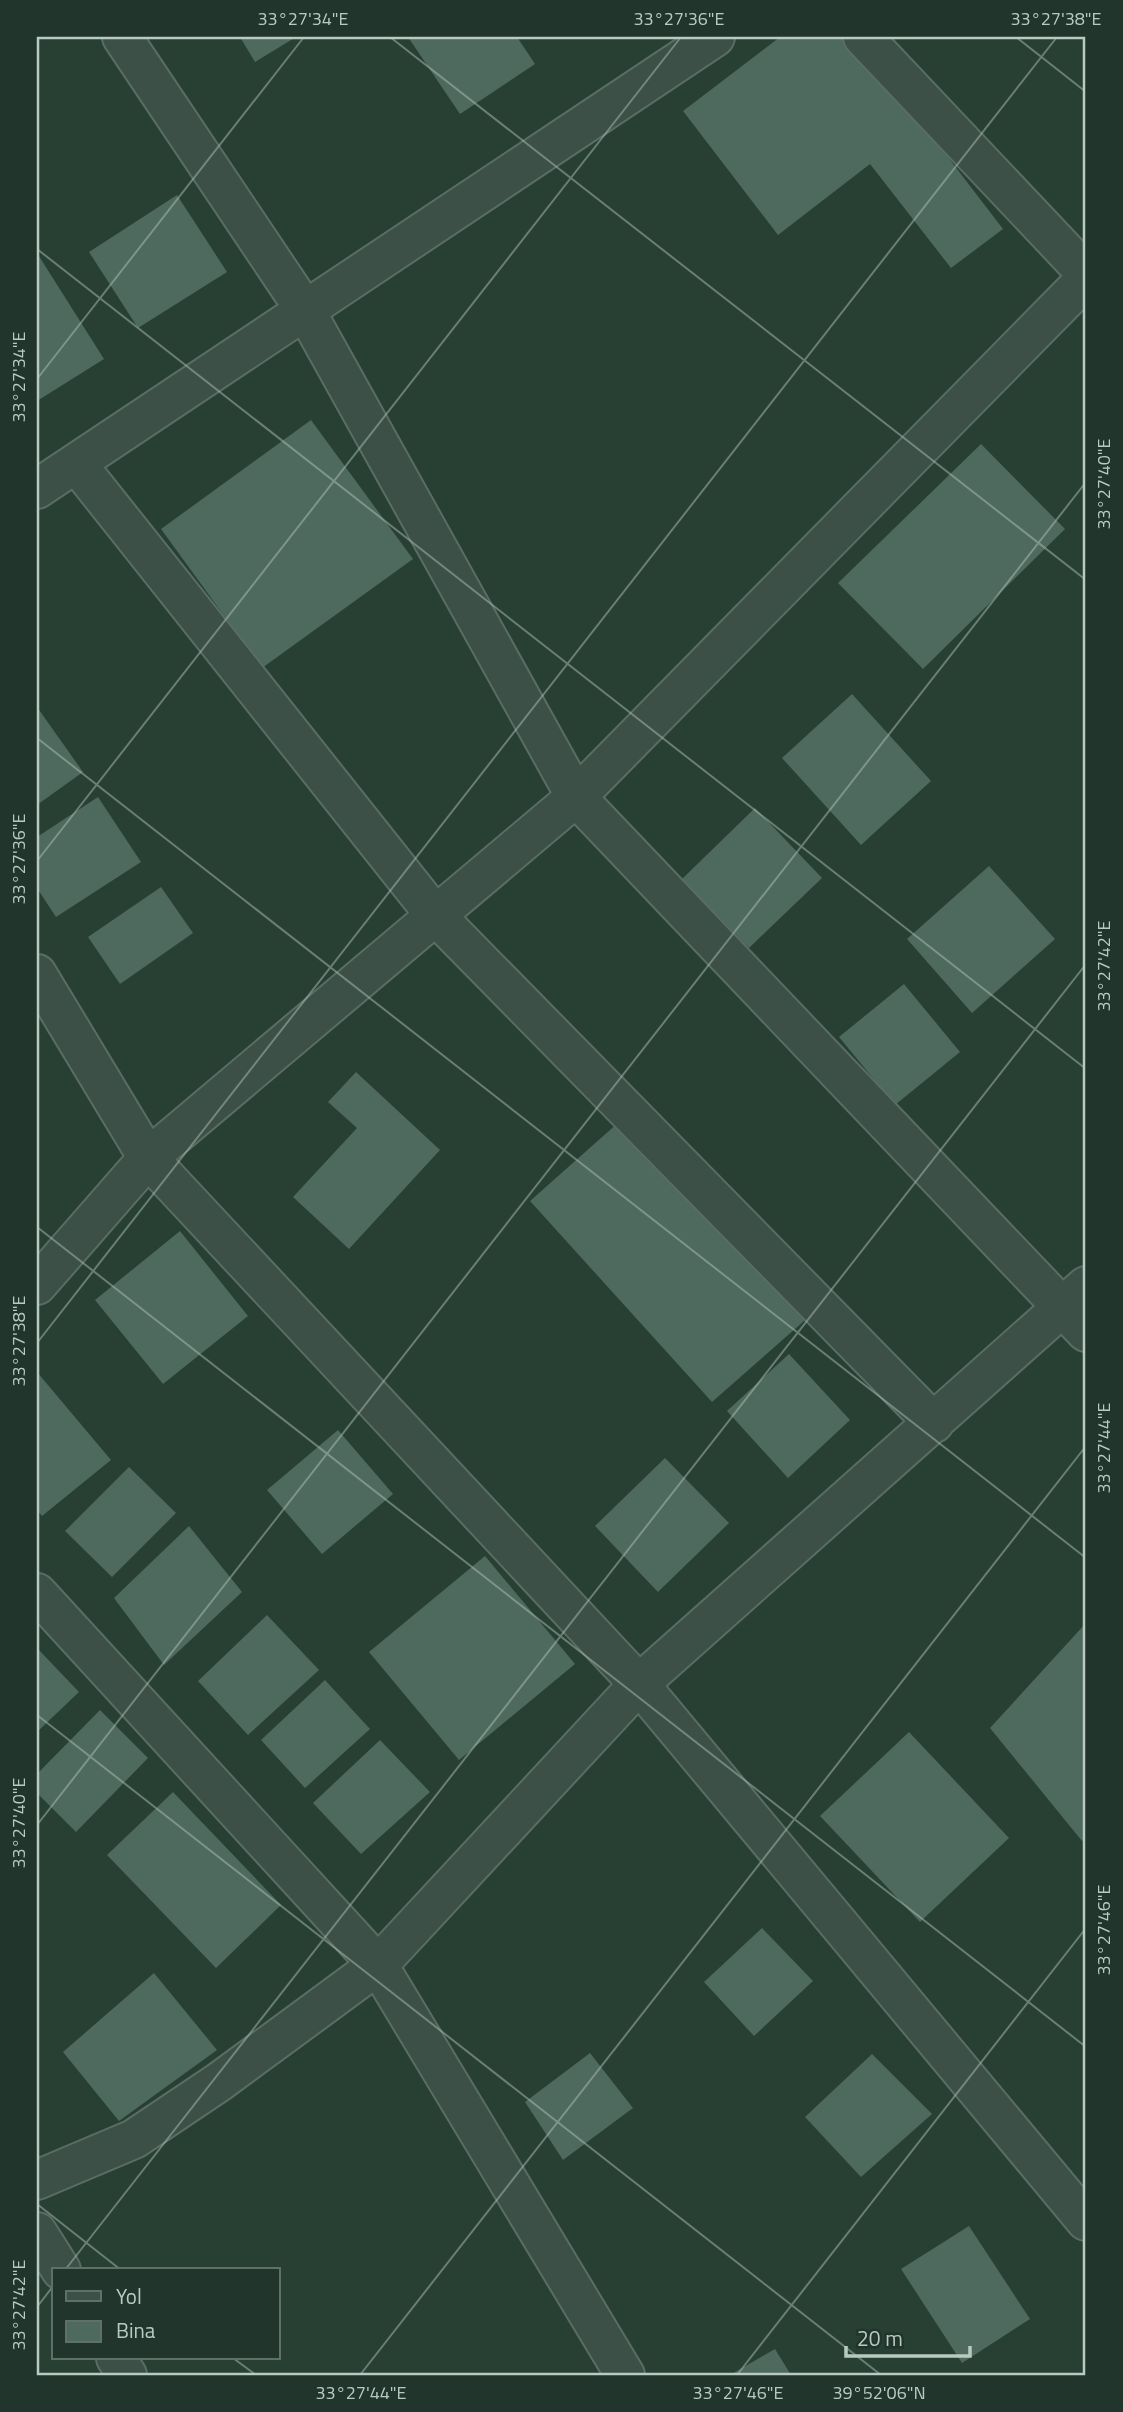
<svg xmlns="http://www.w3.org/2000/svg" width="1123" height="2412" font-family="'Titillium Web',sans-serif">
<rect width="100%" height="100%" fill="#284034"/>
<path fill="#4e695d" d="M240 37H296L255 62Z
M408 37H517L535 64 460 114Z
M780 37H856L1003 229 951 268 870 164 778 235 683 111Z
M177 195 227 272 138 328 89 252Z
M37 253 104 359 37 401Z
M311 420 413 559 262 668 161 529Z
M981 444 1065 529 923 669 838 583Z
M852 694 931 781 861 845 782 758Z
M37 707 83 772 37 805Z
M98 797 141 862 56 917 37 888V837Z
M755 808 822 878 749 948 682 879Z
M989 866 1055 939 972 1013 907 939Z
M161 887 193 933 120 984 88 937Z
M904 984 960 1052 895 1105 839 1037Z
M356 1072 440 1150 349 1249 293 1197 357 1128 328 1102Z
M619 1122 812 1314 712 1402 530 1201Z
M180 1231 248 1316 163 1384 95 1300Z
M789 1354 850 1420 788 1478 727 1411Z
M37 1372 111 1460 42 1516 37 1510Z
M338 1430 393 1494 322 1554 267 1490Z
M665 1458 729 1523 658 1592 595 1526Z
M129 1467 176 1513 112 1577 65 1531Z
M189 1526 242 1592 164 1665 114 1598Z
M485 1556 575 1664 459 1760 369 1652Z
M267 1615 319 1670 248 1735 198 1681Z
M1086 1623V1837L1082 1841 990 1728Z
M37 1648 79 1692 37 1732Z
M325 1680 370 1729 305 1788 261 1740Z
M100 1710 148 1758 76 1832 37 1793V1774Z
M909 1732 1009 1838 920 1922 820 1816Z
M380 1740 430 1792 361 1854 313 1803Z
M173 1792 281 1905 216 1968 107 1855Z
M762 1928 813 1981 754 2036 704 1982Z
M154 1973 217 2050 119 2121 63 2052Z
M590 2053 633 2108 563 2160 525 2102Z
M872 2054 932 2114 861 2177 805 2117Z
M969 2226 1030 2319 962 2363 901 2269Z
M775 2349 791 2375H730Z"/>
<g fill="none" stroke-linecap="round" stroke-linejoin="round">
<g stroke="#5a6d65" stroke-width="42">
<path id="street" d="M122 37 305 310 576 797 1086 1332
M863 37 1086 273
M76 463 435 915 934 1423
M37 489 715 37
M37 974 148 1158 639 1684 1086 2221
M37 1285 148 1158 576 797 1086 279
M37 1593 378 1965 625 2375
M37 2180 134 2139 219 2082 378 1965 639 1684 1086 1286
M37 2232 61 2270
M116 2358 127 2375"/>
</g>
<use href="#street" stroke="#3c5047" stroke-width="38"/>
</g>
<path fill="none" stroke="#b9cac3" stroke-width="2" stroke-opacity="0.45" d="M390 37 1086 580M1016 37 1086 92M37 249 1086 1069M37 379 304 37M37 738 1086 1558M37 861 681 37M37 1227 1086 2047M37 1343 1057 37M37 1715 881 2375M37 1825 1086 482M37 2204 121 2270M65 2270 1086 964M37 2307 54 2285M233 2358 256 2375M360 2375 1086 1446M737 2375 1086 1928"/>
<rect width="1123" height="2412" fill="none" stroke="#21352c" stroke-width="77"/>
<rect x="52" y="2268" width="228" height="91" fill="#21352c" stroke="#5e7168" stroke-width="2"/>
<rect x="66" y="2291" width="35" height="10" fill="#3c5047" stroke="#5e7168" stroke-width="2"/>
<text x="116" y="2304" font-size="21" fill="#b9cac3">Yol</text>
<rect x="66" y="2321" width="35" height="21" fill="#4e695d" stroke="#5e7168" stroke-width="2"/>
<text x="116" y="2338" font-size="21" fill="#b9cac3">Bina</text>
<path d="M846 2346v10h124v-10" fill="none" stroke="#b9cac3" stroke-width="3.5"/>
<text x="857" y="2346" font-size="21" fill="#b9cac3" stroke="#21352c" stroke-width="5" paint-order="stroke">20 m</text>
<rect x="38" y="38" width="1046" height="2336" fill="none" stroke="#b9cac3" stroke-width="2.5"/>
<g font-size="18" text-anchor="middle" fill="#b9cac3">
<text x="303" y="25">33°27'34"E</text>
<text x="679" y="25">33°27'36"E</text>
<text x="1056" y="25">33°27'38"E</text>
<text transform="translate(19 377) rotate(-90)" y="6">33°27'34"E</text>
<text transform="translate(1104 484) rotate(-90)" y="6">33°27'40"E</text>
<text transform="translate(19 859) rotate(-90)" y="6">33°27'36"E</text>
<text transform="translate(1104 966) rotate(-90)" y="6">33°27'42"E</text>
<text transform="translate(19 1341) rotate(-90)" y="6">33°27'38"E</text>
<text transform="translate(1104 1448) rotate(-90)" y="6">33°27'44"E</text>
<text transform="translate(19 1823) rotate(-90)" y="6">33°27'40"E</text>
<text transform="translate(1104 1930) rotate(-90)" y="6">33°27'46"E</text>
<text transform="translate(19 2305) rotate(-90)" y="6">33°27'42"E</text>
<text x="361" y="2399">33°27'44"E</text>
<text x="738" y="2399">33°27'46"E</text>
<text x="879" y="2399">39°52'06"N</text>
</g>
</svg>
